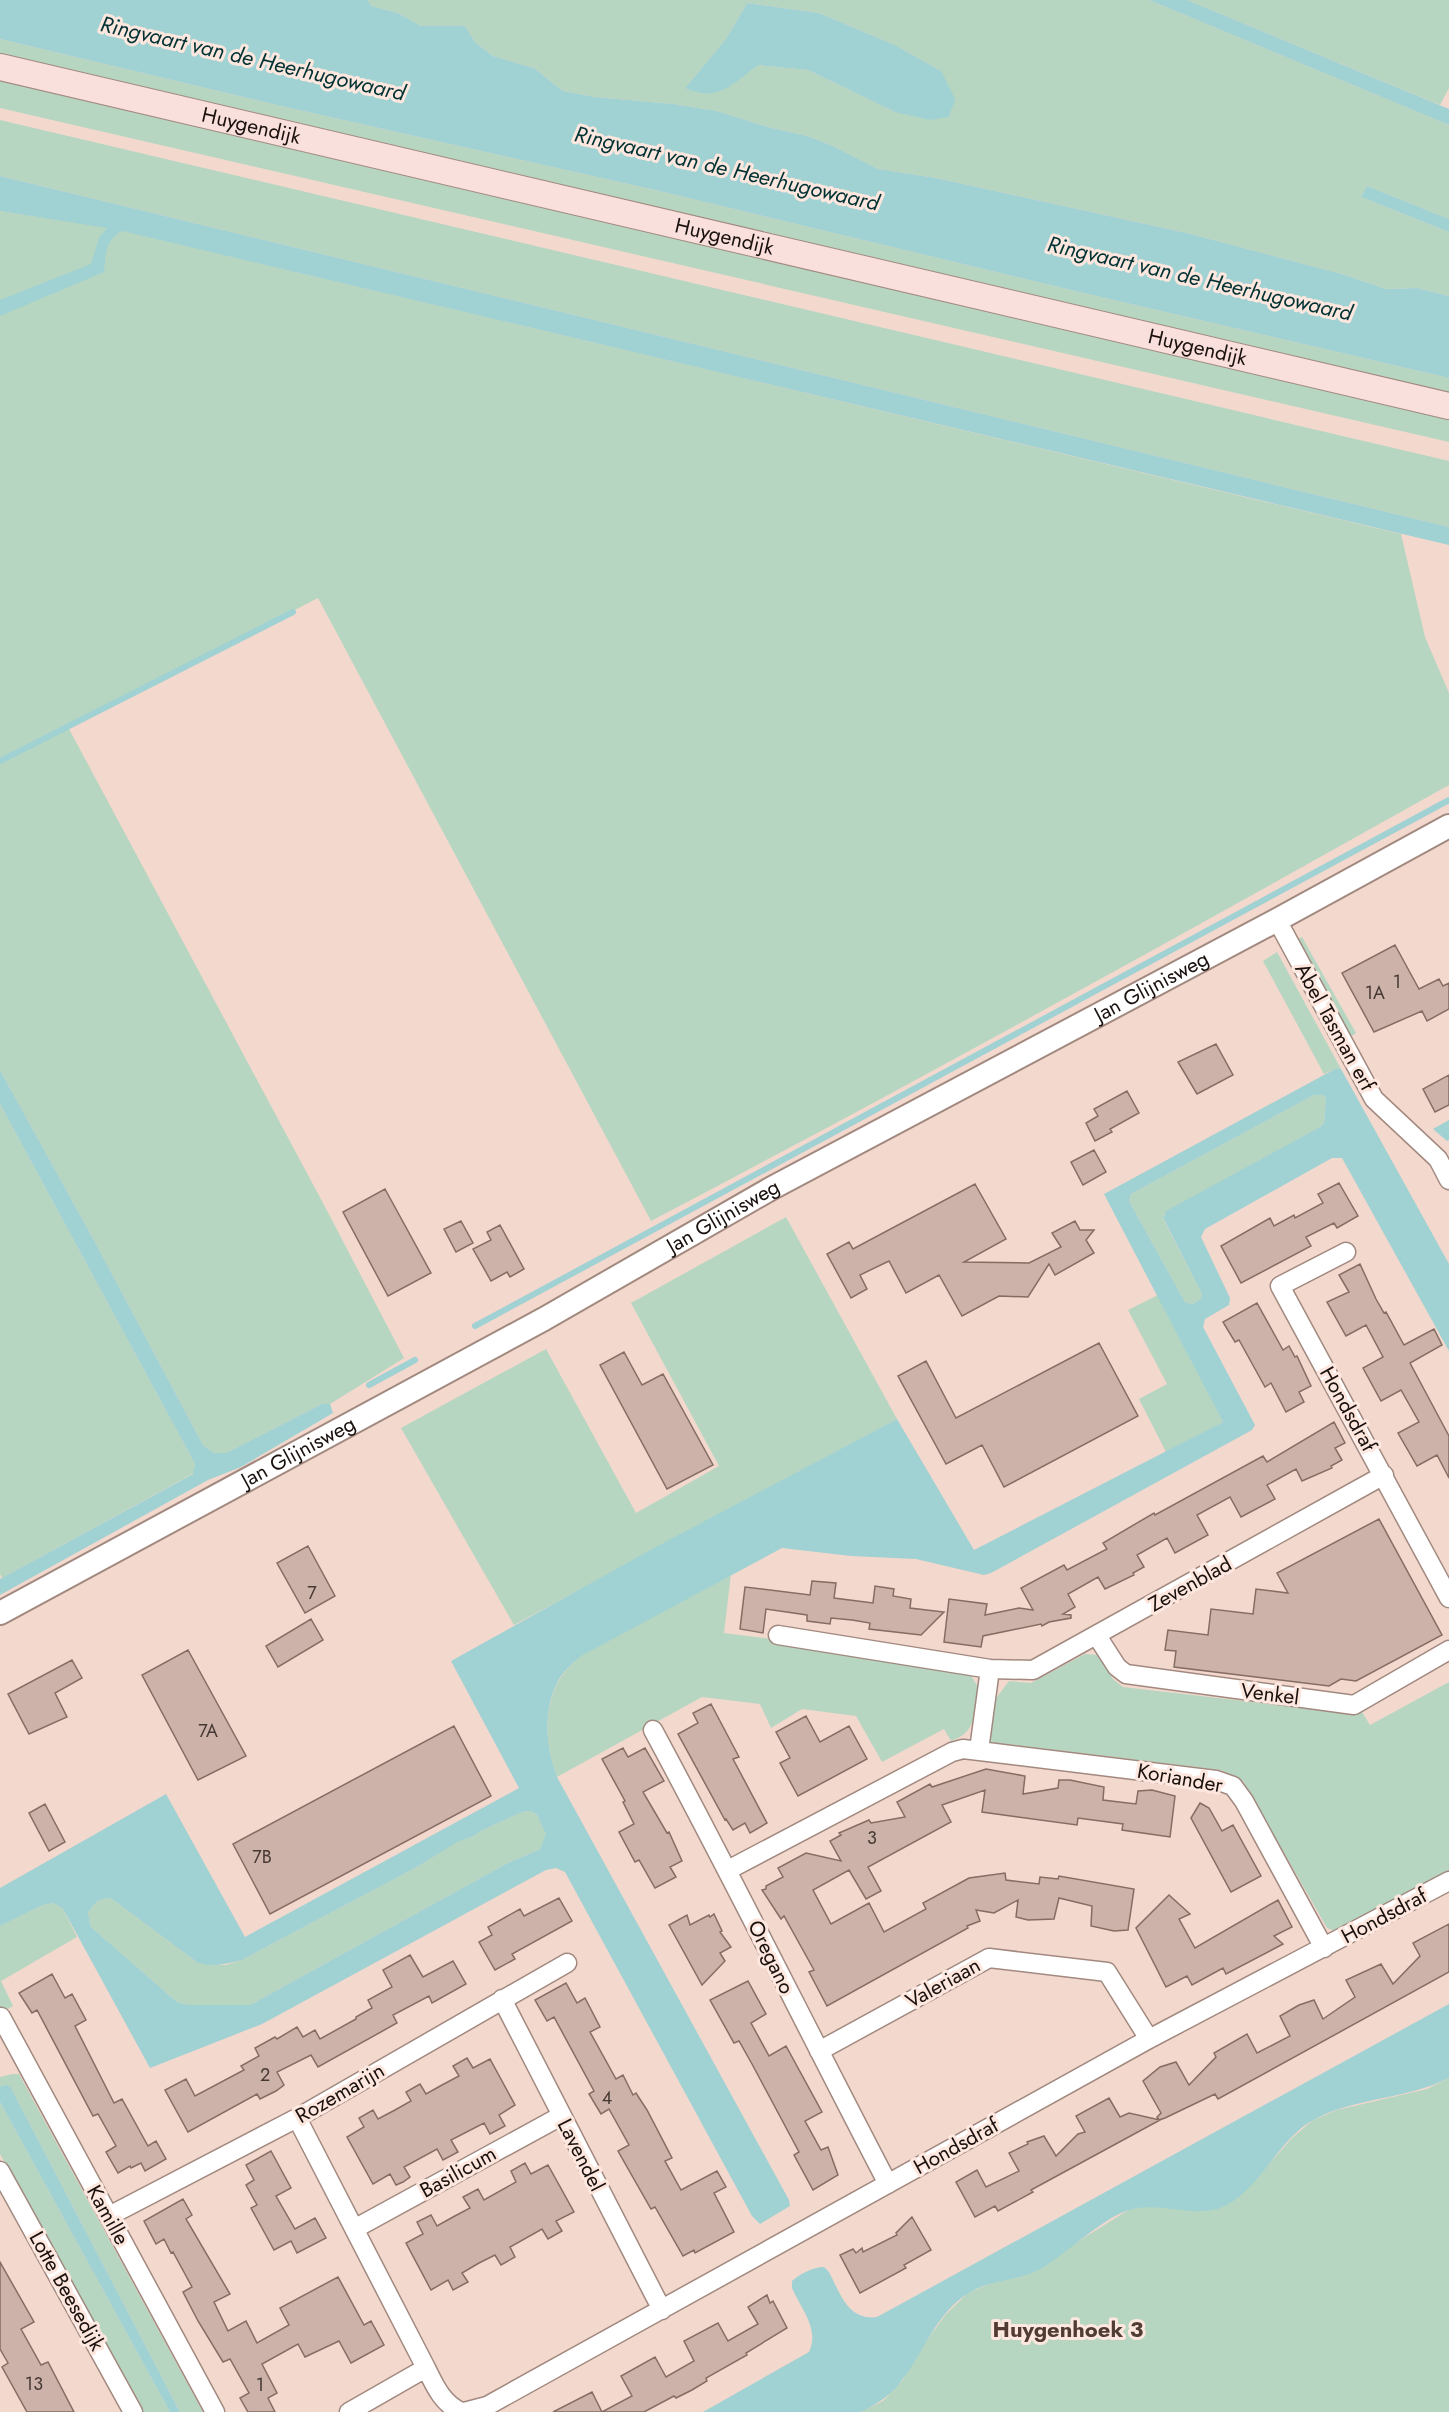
<svg xmlns="http://www.w3.org/2000/svg" width="1449" height="2412" font-family="Jost,sans-serif">
<rect width="100%" height="100%" fill="#f3d8ce"/>
<path fill="#b6d6c1" fill-rule="evenodd" d="M368 0H1149L1449 125V219L1367 186 1361 197 1449 232V296L1417 288 1386 289 1342 274 1191 234 936 178 878 169 831 145 807 136 768 127 717 111 673 104 595 97 563 91 534 68 493 56 475 42 465 26H421L398 13 371 6ZM747 3 819 13 895 45 941 71 895 112 808 70 758 65 685 88 726 39Z
M1187 0H1449V88L1440 105Z
M0 39 281 106 655 190 1075 291 1449 378V398L0 59Z
M0 81 1449 418V442L0 108Z
M0 120 1449 461V527L0 176Z
M0 211 107 227 1401 534 1425 637 1449 693V785C1185 933 920 1080 651 1221L318 598 68 727 323 1203 404 1358 330 1404H322L226 1453H214L203 1445 96 1244 0 1070Z
M1302 937 1356 1033 1350 1037 1296 940Z
M1277 952 1341 1069H1335L1324 1074 1263 961Z
M1314 1095H1322L1326 1098 1324 1123 1320 1127 1164 1214 1163 1219 1202 1294 1201 1299 1192 1304 1185 1302 1129 1201 1131 1194Z
M0 1104 195 1464 194 1473 2 1578 0 1574Z
M786 1217 897 1419 514 1625 401 1428 546 1349 636 1513 719 1466 631 1303Z
M1158 1295 1223 1422 1166 1452 1139 1399 1167 1384 1128 1310Z
M731 1574 724 1633 773 1639 772 1644 964 1670 969 1672 978 1687C975 1711 977 1733 951 1741L944 1729 882 1762 856 1716 802 1709 771 1728 760 1704 702 1697 557 1777C545 1744 542 1708 561 1677 566 1669 574 1662 580 1656Z
M1085 1654 1099 1655 1113 1679 1123 1687 1357 1714 1362 1712 1370 1725 1449 1682V1873L1340 1933 1327 1928 1243 1781 1221 1770 988 1742 994 1701 1009 1681 1031 1683Z
M531 1811 537 1815 547 1834 540 1849 506 1864 250 2005H188L177 2002 91 1927 88 1913C95 1903 99 1897 112 1899L198 1963 226 1965 242 1960 417 1867 457 1841 474 1836 481 1831 522 1812Z
M54 1903 63 1909 77 1937 1 1981 13 2006 0 2013V1926L43 1905Z
M12 2074H19L203 2412H180L11 2088 0 2087V2077Z
M1449 2078V2412H861L883 2401 903 2380 922 2347 946 2314 968 2293 992 2283 1021 2277 1130 2209 1152 2206 1180 2209 1247 2189 1292 2138 1313 2120 1337 2110 1427 2089Z
M0 2102 170 2412H142L0 2154Z"/>
<path fill="#a0d1d3" fill-rule="evenodd" d="M0 0H368L371 6 398 13 421 26H465L475 42 493 56 534 68 563 91 595 97 673 104 717 111 768 127 807 136 831 145 878 169 936 178 1191 234 1342 274 1386 289 1417 288 1449 296V378L1075 291 655 190 281 106 0 39Z
M1149 0H1187L1449 109V125Z
M747 3 819 13 895 45 941 71 955 99 949 117 930 120 895 112 808 70 758 65C732 84 718 103 685 88L726 39Z
M0 176 1449 527V545L122 231C105 240 106 253 104 272L0 316V300L91 264 99 238 107 228 0 211Z
M1367 186 1449 219V232L1361 197Z
M1335 1069H1341L1449 1264V1351L1342 1158H1332L1205 1229 1201 1237 1230 1298 1229 1305 1205 1319 1203 1327 1255 1425 1252 1430 991 1573 984 1575 916 1559 851 1556 782 1548 581 1656C574 1662 566 1669 561 1676 542 1707 545 1744 557 1777L789 2200 790 2206 760 2224 752 2216 565 1872 556 1868 546 1870 262 2024 150 2068 63 1909 54 1903 43 1905 0 1926V1888L166 1794 245 1937 519 1788 451 1661 654 1548 897 1419 974 1550 1223 1422 1104 1194ZM1314 1095H1322L1326 1098 1324 1123 1320 1127 1166 1211 1163 1218 1202 1294 1201 1299 1192 1304 1185 1302 1129 1201 1131 1194ZM531 1811 537 1815 546 1834 540 1849 506 1864 250 2005H188L177 2002 91 1927 88 1913C95 1903 99 1897 112 1899L198 1963C214 1967 226 1964 242 1960L417 1867 457 1842 474 1836 481 1831 522 1812Z
M0 1070 96 1244 203 1445 214 1453H226L322 1404H330L333 1413 241 1467 208 1480 0 1595V1579L193 1474 195 1464 0 1104Z
M1449 1120V1140L1447 1141 1433 1129Z
M1449 2004V2078C1405 2100 1357 2097 1315 2119 1279 2138 1263 2185 1227 2205 1199 2220 1163 2202 1133 2209 1107 2214 1066 2254 1042 2268 1019 2282 991 2279 969 2293 937 2312 924 2351 903 2379 892 2395 877 2404 861 2412H703L809 2352C820 2329 801 2309 792 2288V2281C800 2274 813 2267 824 2267L829 2272C840 2293 848 2321 877 2317Z
M6 2085 11 2088 180 2412H170L0 2102V2087Z"/>
<g fill="none" stroke-linecap="round" stroke-linejoin="round">
<path stroke="#a0d1d3" stroke-width="6" d="M0 761 293 612
M475 1326 1449 800
M369 1385 415 1360"/>
</g>
<path fill="#ccb2a8" stroke="#856d64" stroke-width="1.5" d="M1395 945 1419 989 1439 979 1443 986 1449 983V1009L1427 1021 1422 1011 1374 1032 1342 973Z
M1216 1044 1233 1075 1197 1094 1178 1062Z
M1449 1075V1105L1435 1112 1423 1089Z
M1127 1091 1139 1113 1110 1129 1112 1132 1095 1141 1086 1123 1098 1116 1094 1109Z
M1094 1150 1106 1172 1083 1185 1071 1162Z
M1339 1183 1358 1216 1337 1228 1334 1223 1306 1237 1311 1246 1241 1283 1221 1246 1270 1218 1274 1226 1294 1215 1295 1218 1323 1203 1318 1194Z
M975 1184 1006 1239 964 1262 1029 1263 1061 1247 1052 1233 1075 1221 1080 1230H1094L1086 1240 1094 1253 1055 1275 1049 1264 1028 1297 999 1296 962 1316 939 1275 906 1293 889 1261 860 1275 867 1289 851 1298 827 1254 849 1242 853 1249Z
M385 1189 431 1273 388 1296 343 1212Z
M461 1221 473 1243 456 1252 444 1229Z
M500 1225 524 1269 510 1277 507 1272 491 1281 473 1249 491 1240 487 1232Z
M1360 1264 1376 1299 1384 1313 1386 1312 1404 1345 1434 1329 1442 1345 1410 1363 1449 1436V1478L1437 1455 1417 1466 1398 1433 1419 1422 1401 1390 1381 1401 1363 1368 1383 1357 1366 1325 1346 1336 1327 1302 1349 1292 1339 1275Z
M1257 1303 1283 1350 1289 1346 1295 1357 1297 1356 1311 1386 1299 1392 1304 1402 1286 1412 1271 1383 1265 1387 1239 1340 1235 1342 1223 1322Z
M1099 1343 1138 1416 1004 1487 982 1445 946 1464 898 1376 926 1361 956 1418Z
M624 1352 642 1385 663 1374 713 1465 667 1489 600 1365Z
M1334 1422 1345 1443 1335 1448 1342 1460 1331 1466 1332 1468 1302 1481 1296 1469 1267 1485 1275 1499 1241 1517 1230 1497 1197 1515 1208 1535 1175 1553 1167 1538 1137 1555 1144 1567 1133 1573 1134 1575 1105 1589 1098 1577 1068 1594 1075 1607 1063 1614 1071 1615V1618L1049 1622 1042 1626 1041 1624 983 1636 981 1647 944 1642 949 1599 987 1604 985 1615 1019 1608 1033 1610 1021 1588 1064 1565 1067 1570 1107 1549 1103 1543 1154 1513 1155 1515 1263 1456 1267 1462Z
M1379 1519 1442 1635 1356 1681 1341 1679 1329 1686 1174 1667 1176 1651 1165 1650 1168 1630 1208 1635 1211 1609 1253 1614 1256 1589 1288 1593 1277 1573Z
M308 1546 335 1596 305 1613 277 1563Z
M812 1581 836 1583 834 1598 873 1603 875 1586 894 1589 893 1596 911 1599 910 1608 944 1612 921 1635 869 1629 870 1623 852 1620 831 1618 830 1624 807 1621V1615L766 1609 763 1633 740 1629 745 1587 810 1595Z
M311 1619 323 1640 278 1667 266 1646Z
M188 1650 246 1756 198 1780 142 1675Z
M72 1660 82 1678 55 1693 67 1717 29 1734 8 1694Z
M711 1704 739 1757 733 1759 767 1823 750 1833 745 1823 733 1830 726 1819 725 1820 678 1734 698 1723 693 1713Z
M806 1716 820 1742 849 1726 867 1759 798 1796 780 1763 790 1758 776 1732Z
M454 1726 491 1796 270 1914 233 1844Z
M623 1748 628 1757 645 1748 664 1781 643 1792 667 1833 669 1832 682 1861 670 1867 676 1877 655 1888 639 1860 635 1862 619 1832 634 1824 623 1802 625 1801 602 1759Z
M986 1769 1025 1776 1023 1794 1058 1788 1059 1780H1070L1104 1787 1103 1800 1136 1804 1138 1791 1152 1790 1175 1796 1170 1837 1122 1830 1123 1824 1078 1818 1077 1825 982 1812 985 1790 942 1805 951 1822 868 1867 881 1891 866 1899 849 1870 813 1890 831 1924 869 1903 884 1932 926 1909 923 1903 969 1878 1005 1873 1006 1880 1039 1884 1040 1877 1058 1879 1059 1876 1134 1889 1128 1930 1114 1931 1091 1926 1092 1906 1059 1898 1054 1919 1028 1920 1016 1917 1018 1900 994 1913 976 1910 980 1921 967 1926 968 1928 827 2006 809 1972 814 1970 784 1916 781 1919 762 1890 766 1889V1886L783 1877 778 1868 806 1853 841 1861 830 1841 841 1835 839 1833 869 1820 871 1823 905 1817 897 1802 930 1784 932 1787Z
M1200 1803 1209 1808 1222 1831 1233 1825 1261 1876 1231 1892 1191 1818Z
M45 1804 65 1842 49 1851 29 1813Z
M1169 1895 1190 1914 1179 1919 1195 1948 1278 1900 1292 1927 1274 1936 1283 1944 1226 1974 1223 1968 1192 1985 1187 1976 1166 1987 1136 1928Z
M559 1898 572 1921 512 1954 515 1959 495 1970 479 1942 492 1935 488 1927 520 1909 524 1916Z
M714 1914 722 1931 720 1932 731 1947 720 1953 725 1961 702 1985 669 1925 687 1915 690 1925 709 1915 710 1917Z
M1449 1924V1972L1218 2099 1215 2094 1165 2118 1159 2120 1157 2117 1161 2113 1143 2081 1160 2067 1176 2062 1189 2085 1216 2057 1214 2053 1247 2034 1257 2053 1290 2036 1280 2016 1299 2005 1314 2000 1323 2019 1355 1997 1346 1980 1381 1964 1393 1984 1420 1956 1413 1943Z
M410 1955 423 1977 453 1961 466 1984 432 2003 429 1996 393 2015 397 2023 318 2067 311 2055 277 2072 284 2085 276 2091 260 2099 257 2094 188 2132 165 2090 186 2079 195 2096 244 2070 241 2066 259 2056 255 2048 275 2037 277 2039 297 2027 303 2037 315 2030 320 2039 356 2019V2017L372 2008 368 2000 392 1987 383 1970Z
M52 1974 65 1998 72 1994 86 2020 75 2026 114 2103 122 2099 148 2146 156 2141 166 2159 145 2171 141 2163 131 2168 130 2166 118 2173 106 2152 116 2146 98 2114 93 2116 37 2010 32 2013 19 1993Z
M748 1981 766 2014 751 2023 769 2056 786 2046 822 2112 805 2121 821 2150 828 2147 838 2175 813 2190 794 2155 799 2152 752 2064 739 2041 734 2043 710 2000Z
M566 1983 577 2003 585 1998 600 2027 590 2032 616 2079 623 2075 633 2095 636 2093 647 2110 672 2158 665 2161 681 2190 717 2171 726 2187 714 2193 734 2232 695 2253 694 2250 683 2256 655 2207 651 2209 618 2151 629 2145 609 2109 601 2114 589 2094 594 2091 554 2017 547 2021 535 2000Z
M467 2058 473 2068 490 2059 515 2105 499 2115 505 2126 490 2134 484 2123 451 2140 458 2152 443 2160 437 2149 404 2167 410 2177 403 2182 396 2185 390 2174 373 2184 347 2137 364 2127 359 2118 373 2110 378 2119 395 2110 411 2101 406 2092 420 2084 426 2094 442 2085 459 2076 453 2066Z
M1109 2098 1120 2117 1129 2113 1160 2120 1031 2190 1033 2192 998 2211 995 2206 975 2217 956 2182 977 2170 986 2187 1019 2171 1009 2153 1028 2144 1027 2142 1044 2136 1056 2156 1078 2134 1085 2132 1076 2116Z
M271 2151 291 2188 276 2196 295 2229 315 2218 326 2238 297 2253 291 2241 274 2250 251 2208 257 2205 246 2185 254 2180 246 2165Z
M525 2163 531 2174 548 2165 574 2212 556 2221 562 2231 548 2239 542 2229 510 2247 515 2257 501 2265 495 2255 479 2263 462 2273 468 2282 453 2290 448 2280 431 2290 406 2243 423 2234 417 2222 431 2215 437 2226 453 2217 470 2208 463 2197 478 2189 484 2200 516 2182 511 2171Z
M183 2199 192 2215 186 2219 230 2294 214 2302 228 2331 246 2321 257 2343 289 2325 280 2308 338 2277 364 2325 371 2321 384 2345 351 2363 339 2341 305 2357 298 2344 262 2364 277 2393 268 2398 275 2412H248L240 2398 249 2393 230 2359 223 2362 198 2321 183 2292 192 2287 173 2252 171 2253 164 2239 156 2244 144 2221Z
M912 2217 931 2250 904 2265 906 2268 860 2293 840 2255 853 2249 856 2253 862 2248 863 2252 897 2235 896 2233Z
M0 2262 34 2322 21 2329 41 2365 48 2362 74 2412H27L2 2367 8 2363 0 2349Z
M767 2295 770 2303 773 2301 787 2328 746 2353 747 2355 706 2378 707 2381 692 2390 676 2398 674 2396 644 2412H553L592 2392 602 2412 632 2396 621 2376 655 2357 666 2377 694 2361 684 2341 718 2323 728 2341 758 2324 748 2307Z"/>
<g fill="none" stroke-linecap="round" stroke-linejoin="round">
<g stroke="#a2897f" stroke-width="21">
<path id="minor" d="M1277 920 1374 1099 1438 1159 1449 1180
M1346 1252 1280 1286 1449 1598
M778 1635 990 1669 1033 1670 1384 1475
M1097 1636 1117 1667 1126 1674 1354 1705 1449 1650
M653 1730C734 1880 809 2033 888 2184
M979 1750 990 1669
M728 1870 952 1752 963 1749 1216 1780 1233 1786 1244 1801 1324 1948
M502 1999 662 2310
M1 2017 215 2412
M819 2051 989 1958 1107 1972 1149 2039
M297 2118 426 2368
M0 2171 133 2412
M109 2216 297 2118 567 1963
M356 2228 561 2116
M349 2412 426 2368C435 2386 442 2403 461 2412
M464 2412 487 2406 1149 2039 1449 1881"/>
</g>
<g stroke="#a2897f" stroke-width="26">
<g id="tertiary">
<path id="s1" d="M0 1613 544 1319 772 1188 1277 920 1449 826"/>
</g>
</g>
<g stroke="#a2897f" stroke-width="28">
<g id="secondary">
<path id="s2" d="M0 67 1449 406"/>
</g>
</g>
<use href="#minor" stroke="#fff" stroke-width="18"/>
<use href="#tertiary" stroke="#fff" stroke-width="22"/>
<use href="#secondary" stroke="#f9e0dd" stroke-width="26"/>
</g>
<g text-anchor="middle" dominant-baseline="central" stroke-width="6" stroke-linejoin="round" paint-order="stroke">
<g font-size="18" fill="#463934">
<text x="1397" y="982">1</text>
<text x="1375" y="993">1A</text>
<text x="312" y="1593">7</text>
<text x="208" y="1731">7A</text>
<text x="872" y="1838">3</text>
<text x="262" y="1857">7B</text>
<text x="265" y="2075">2</text>
<text x="607" y="2098">4</text>
<text x="34" y="2384">13</text>
<text x="260" y="2385">1</text>
</g>
<g font-size="21" fill="#1a110e" stroke="#fde7de">
<text stroke="none"><textPath href="#s2" startOffset="258">Huygendijk</textPath></text>
<text stroke="none"><textPath href="#s2" startOffset="744">Huygendijk</textPath></text>
<text stroke="none"><textPath href="#s2" startOffset="1230">Huygendijk</textPath></text>
<text stroke="none"><textPath href="#s1" startOffset="1311">Jan Glijnisweg</textPath></text>
<text transform="translate(1335 1027) rotate(61)">Abel Tasman erf</text>
<text stroke="none"><textPath href="#s1" startOffset="825">Jan Glijnisweg</textPath></text>
<text transform="translate(1348 1409) rotate(61)">Hondsdraf</text>
<text stroke="none"><textPath href="#s1" startOffset="339">Jan Glijnisweg</textPath></text>
<text transform="translate(1190 1584) rotate(-29)">Zevenblad</text>
<text transform="translate(1270 1694) rotate(7)">Venkel</text>
<text transform="translate(1180 1778) rotate(10)">Koriander</text>
<text transform="translate(1384 1916) rotate(-28)">Hondsdraf</text>
<text transform="translate(771 1957) rotate(64)">Oregano</text>
<text transform="translate(943 1983) rotate(-29)">Valeriaan</text>
<text transform="translate(340 2093) rotate(-30)">Rozemarijn</text>
<text transform="translate(956 2146) rotate(-29)">Hondsdraf</text>
<text transform="translate(581 2155) rotate(63)">Lavendel</text>
<text transform="translate(458 2172) rotate(-29)">Basilicum</text>
<text transform="translate(108 2215) rotate(61)">Kamille</text>
<text transform="translate(67 2291) rotate(61)">Lotte Beesedijk</text>
</g>
<g font-size="22" font-style="italic" fill="#003234" stroke="#fde7de">
<text transform="translate(253 58) rotate(13)">Ringvaart van de Heerhugowaard</text>
<text transform="translate(727 168) rotate(13)">Ringvaart van de Heerhugowaard</text>
<text transform="translate(1200 278) rotate(13)">Ringvaart van de Heerhugowaard</text>
</g>
<g font-size="22" font-weight="bold" fill="#513c34" stroke="#fde7de">
<text x="1068" y="2329">Huygenhoek 3</text>
</g>
</g>
</svg>
